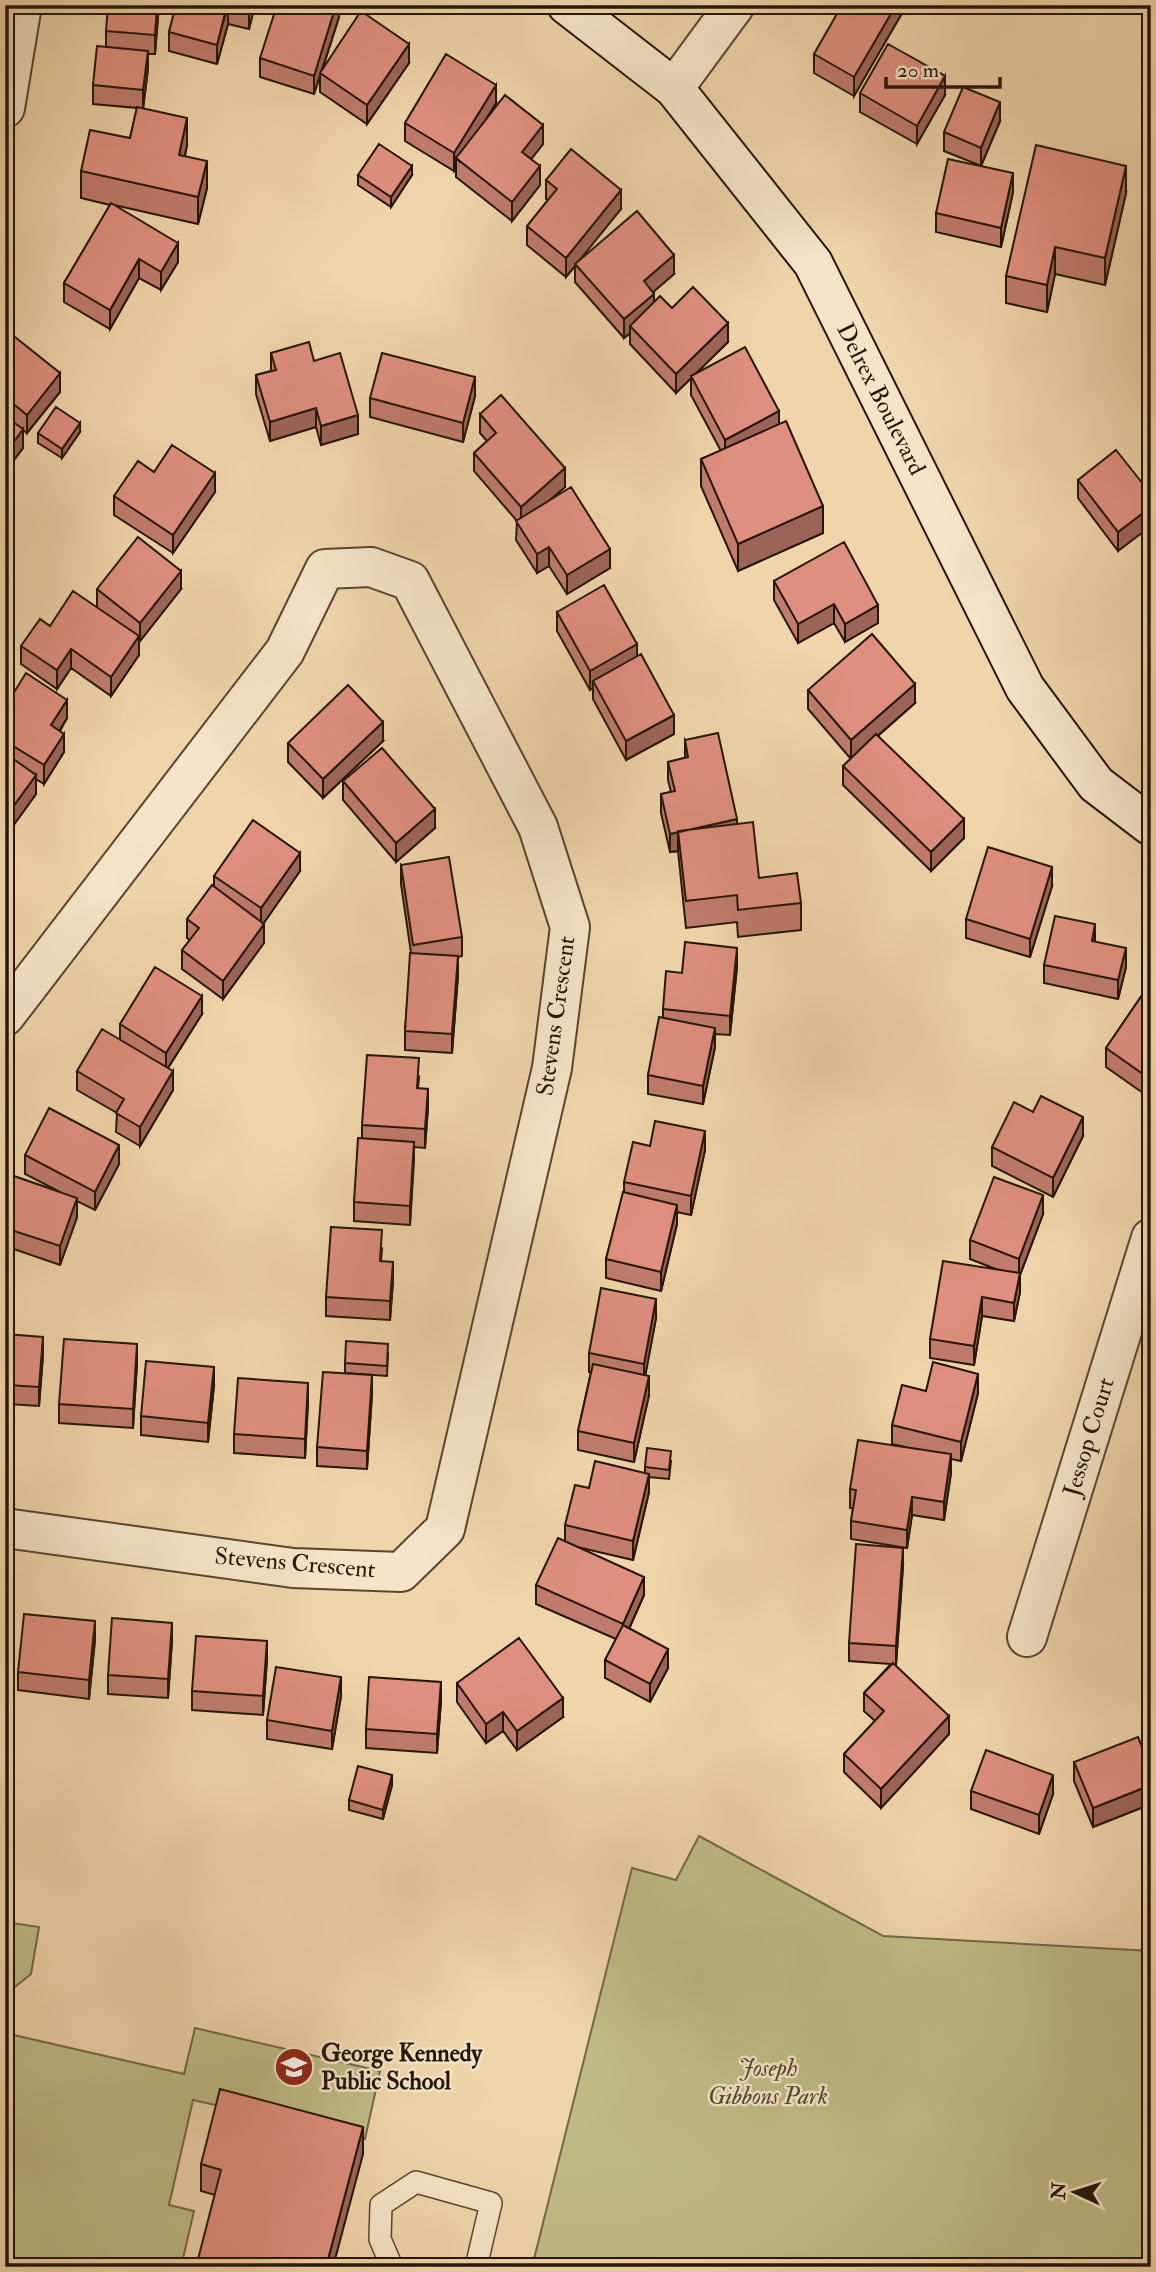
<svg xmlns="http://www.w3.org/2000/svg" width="1156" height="2272" font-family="'IM FELL Double Pica',serif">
<rect width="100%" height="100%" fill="#f0d5aa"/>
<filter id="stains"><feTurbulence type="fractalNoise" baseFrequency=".00286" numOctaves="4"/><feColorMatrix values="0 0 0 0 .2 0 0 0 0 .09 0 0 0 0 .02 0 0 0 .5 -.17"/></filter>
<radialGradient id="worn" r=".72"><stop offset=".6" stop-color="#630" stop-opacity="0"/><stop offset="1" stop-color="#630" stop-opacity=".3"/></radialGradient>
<path fill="#bfbc85" stroke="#726947" stroke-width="2" d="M699 1836 883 1936 1151 1951V2267H532L632 1868 676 1880Z
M5 1922 39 1927 31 1974 5 1995Z
M195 2028 380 2071 365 2139 193 2100 169 2205 194 2211 181 2267H5V2033L184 2074Z"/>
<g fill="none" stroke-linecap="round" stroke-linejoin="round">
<g stroke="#574631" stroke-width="24">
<path id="lane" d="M392 2267 380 2239 381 2205 416 2182 491 2203 476 2267"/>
</g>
<g stroke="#574631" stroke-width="42">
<path id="street" d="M674 88 735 5
M5 108 22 5
M5 1016 285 651 325 569 371 567 410 581 538 827 570 927 552 1068 445 1529 401 1572 293 1568 5 1528
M1027 1637 1151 1238"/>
</g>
<g stroke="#241609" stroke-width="42">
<path id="secondary" d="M567 5 674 88 813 263 1025 688 1096 784 1151 826"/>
</g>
<use href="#lane" stroke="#f5e4c8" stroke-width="21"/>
<use href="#street" stroke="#f5e4c8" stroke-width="38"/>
<use href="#secondary" stroke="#f5e4c8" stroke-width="38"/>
</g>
<path fill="#c07b6d" stroke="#241609" stroke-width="2" d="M159 5 155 54H148V69L143 109 187 145 185 156 207 188 198 224 114 205 178 262 161 290 139 278 110 329 64 302V283L110 205 81 198V171L130 138 137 108 93 104V85L106 46V31Z
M176 5H255L249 29 228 24 217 64 169 51V32Z
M339 5V17L322 71 409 63 367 124 320 92V76L314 94 260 77V58Z
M905 5V8L854 96 814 73V54Z
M860 93 945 95 917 144 860 112Z
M496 103 487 118 543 144 531 159 540 185 512 221 456 177V169L454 171 405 141V123Z
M1000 121 981 166 944 151V132Z
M358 175H412L391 207 358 185Z
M546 180 621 209 580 259 674 274 653 292 654 302 672 308 728 342 696 373 779 425 823 533 738 571 701 486V459L721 451 691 395V378L676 393 630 344V333L624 338 575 282V266L566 277 527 245V226L548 200 546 199Z
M1013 192 1001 247 936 232V213Z
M1126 193 1105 285 1055 274 1047 312 1006 303V276Z
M5 329 60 392 27 433 23 430V448L5 472Z
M271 353 314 361 358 434 321 445 316 427 270 441 256 394V375L271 371Z
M475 396 463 442 370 417V398Z
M480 414 565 487 550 500 610 568 567 594 549 566 537 573 516 540 517 521 474 471V453L487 441 480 433Z
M80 432 62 458 38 443V433Z
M154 472 215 492 173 553 114 515V496Z
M1078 480 1151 494 1118 551 1078 498Z
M1151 551V588L1142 580V561Z
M774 581 878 605V623L845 642 834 623 798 643 774 600Z
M97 589H181L140 641H139V655L111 696 71 668 57 689 21 664V646L50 626 97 607Z
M557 612 637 657 674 734 626 760 593 699V688L590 690 557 631Z
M808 690 915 703 878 736 964 838 931 871 843 785V766L851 759 808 709Z
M5 707 67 718 60 731 64 752 44 784 36 779V794L5 837Z
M685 740 737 824 759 878 801 903V930L738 937 737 922 686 928 678 851 670 852 661 813V794L671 792 668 780V762L685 758Z
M383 741 323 798 288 762V743Z
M343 781 435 828 396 862 343 800Z
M401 865 462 937V956L458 957V975L452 1053 405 1050V1031L411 953 401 884Z
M300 871 263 924 264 943 223 999 182 969V950L190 940 187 938V919L214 887V876Z
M1052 886 1030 957 966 938V919Z
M1095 942 1126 967 1118 999 1044 983V965Z
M737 967 730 1035 715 1034V1047L703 1104 648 1094V1075L663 1018V1009L682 973Z
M1151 982 1143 1093 1106 1067V1048Z
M202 1014 168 1068 173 1090 140 1146 116 1132 117 1113 77 1090V1071L120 1040V1024Z
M419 1077 418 1088 428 1107 425 1148 414 1147 410 1225 354 1221V1202L362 1138V1125Z
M1083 1136 1053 1197 992 1166V1147Z
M650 1146 705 1150 691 1215 677 1212V1224L661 1291 606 1278V1259L624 1192V1182Z
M25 1155 119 1164 95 1210 77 1201V1217L60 1265 5 1246V1173L60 1192 25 1174Z
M1043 1214 1020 1275V1292L1014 1321 982 1316 974 1365 930 1358V1339L998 1270 970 1259V1240Z
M382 1249 381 1261 393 1281 390 1320 326 1316V1297Z
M656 1318 645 1375 649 1395 634 1462 578 1450V1431L591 1372H589V1353Z
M5 1334 43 1355 39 1406 8 1404 7 1417H5Z
M388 1353 387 1376 345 1373V1363Z
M137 1363 133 1428 59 1423V1404Z
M214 1386 208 1442 141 1435V1416Z
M926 1391 978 1393 961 1461 951 1459V1473L944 1520 912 1515 907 1548 851 1539V1521L853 1508H850V1489L905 1447 892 1444V1425Z
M372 1394 367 1469 317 1466V1447Z
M308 1402 305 1458 234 1453V1434Z
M671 1461 669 1479 649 1477V1492L633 1560 577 1547 644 1595 629 1629 668 1668 650 1702 605 1678V1660L616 1639 536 1604V1585L565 1541V1525L589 1488 645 1473V1467Z
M903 1566 896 1665H895L949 1734 881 1808 844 1772V1754L875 1721 864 1711V1693L891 1664 849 1661V1643Z
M95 1640 89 1699 18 1690V1672Z
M172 1641 168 1698 108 1694V1675Z
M267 1659 263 1715 192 1710V1691Z
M457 1683 563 1717 517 1750 503 1731 486 1743 457 1702Z
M341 1696 332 1749 267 1739V1720Z
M441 1701 437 1753 366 1748V1729Z
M1074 1762 1151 1769V1804L1093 1827 1074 1781Z
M392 1785 383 1819 349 1810V1800Z
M971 1791 1053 1794 1039 1834 971 1809Z
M363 2154 215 2195 201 2191V2164Z"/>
<path fill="#9c6459" stroke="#241609" stroke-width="2" d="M157 5H159L155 54V35Z
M228 5V24L217 64V45Z
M250 5H255L249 29V11Z
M336 5H339V17L314 94V76Z
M896 5H905V8L854 96V77Z
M409 44V63L367 124V105Z
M148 51V69L143 109V90Z
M945 76V95L917 144V126Z
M496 85V103L460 162 456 158V169L454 171V153Z
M1000 102V121L981 166V148Z
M187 118V145L179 182V155Z
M543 125V144L522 171V152Z
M207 161V188L198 224V197Z
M412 166V175L391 207V197Z
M540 166V185L512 221V202Z
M1126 166V193L1105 285V258Z
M1013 173V192L1001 247V228Z
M621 190V209L566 277V258Z
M178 243V262L161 290V272Z
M1055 247V274L1047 312V285Z
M674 255V274L644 300V281Z
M139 259V278L110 329V310Z
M654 294V312L630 326V333L624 338V319Z
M728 323V342L676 393V374Z
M60 373V392L27 433V415Z
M475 377V396L463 442V423Z
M316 408V427L270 441V422Z
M779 411V430L725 459V440Z
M358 415V434L321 445V426Z
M80 423V432L62 458V449Z
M23 429V448L5 472V454Z
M565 468V487L521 525V507Z
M215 473V492L173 553V535Z
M823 506V533L738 571V544Z
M1151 507V526L1118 551V532Z
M549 547V566L537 573V554Z
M610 549V568L567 594V575Z
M181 571V589L140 641V623Z
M834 604V623L798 643V624Z
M878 605V623L845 642V624Z
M139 636V655L111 696V677Z
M637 644V663L593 681V688L590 690V671Z
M71 649V668L57 689V670Z
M915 684V703L851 759V740Z
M67 700V718L51 744V725Z
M674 715V734L626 760V741Z
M383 722V741L323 798V779Z
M64 734V752L44 784V765Z
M36 775V794L5 837V818Z
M435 809V828L396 862V843Z
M737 819V838L678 832Z
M964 819V838L931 871V852Z
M678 832V851L670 852V834Z
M300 853V871L261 927V908Z
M1052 867V886L1030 957V939Z
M264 924V943L223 999V981Z
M1095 924V943L1092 941Z
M737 948V967L730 1035V1016Z
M1126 948V967L1118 999V980Z
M458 956V975L452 1053V1034Z
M202 996V1014L166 1071V1053Z
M715 1028V1047L703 1104V1086Z
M1151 1063V1082L1143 1093V1074Z
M173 1071V1090L140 1146V1127Z
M428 1089V1107L425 1148V1129Z
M1083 1117V1136L1053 1197V1178Z
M705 1131V1150L691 1215V1196Z
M414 1142V1161L410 1225V1206Z
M119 1145V1164L95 1210V1192Z
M1043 1195V1214L1020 1275V1292L1014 1321V1303L1019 1278V1259Z
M77 1198V1217L60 1265V1246Z
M677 1205V1224L661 1291V1272Z
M393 1262V1281L390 1320V1301Z
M982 1297V1316L974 1365V1346Z
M656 1299V1318L644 1383V1364Z
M43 1337V1355L39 1406V1387Z
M137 1344V1363L133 1428V1409Z
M214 1367V1386L208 1442V1423Z
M978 1374V1393L961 1461V1442Z
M372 1375V1394L367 1469V1451Z
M649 1376V1395L634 1462V1443Z
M308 1383V1402L305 1458V1439Z
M951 1454V1473L944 1520V1502Z
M649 1474V1492L633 1560V1541Z
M912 1497V1515L907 1548V1530Z
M903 1548V1566L896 1665V1646Z
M644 1577V1595L623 1642V1624Z
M95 1621V1640L89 1699V1680Z
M172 1623V1641L168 1698V1679Z
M267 1641V1659L263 1715V1696Z
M668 1649V1668L650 1702V1684Z
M341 1677V1696L332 1749V1731Z
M441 1682V1701L437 1753V1734Z
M563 1698V1717L517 1750V1731Z
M503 1712V1731L486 1743V1724Z
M949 1716V1734L881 1808V1789Z
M392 1775V1785L383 1819V1810Z
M1053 1775V1794L1039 1834V1815Z
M1151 1785V1804L1093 1827V1808Z
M363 2127V2154L333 2267H326Z"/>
<path fill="#df8f7f" stroke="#241609" stroke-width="2" d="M108 5H157L155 35 106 31Z
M176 5H227L217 45 169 32Z
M229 5H250L249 11Z
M277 5H336L314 76 260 58Z
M842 5H896L854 77 814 54Z
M361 11 409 44 367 105 320 73Z
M888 44 945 76 917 126 860 93Z
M97 46 148 51 143 90 93 85Z
M446 54 496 85 454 153 405 123Z
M963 87 1000 102 981 148 944 132Z
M505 95 543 125 522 152 540 166 512 202 456 158Z
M137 107 187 118 179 155 207 161 198 197 81 171 90 130 130 138Z
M379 144 412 166 391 197 358 175Z
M1036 145 1126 166 1105 258 1055 247 1047 285 1006 276Z
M571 149 621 190 566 258 527 226 557 189 546 180Z
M948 159 1013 173 1001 228 936 213Z
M111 203 178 243 161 272 139 259 110 310 64 283Z
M637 211 674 255 644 281 654 294 624 319 575 264Z
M693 287 728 323 676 374 630 326 660 296 672 308Z
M5 329 60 373 27 415 5 397Z
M309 342 314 361 340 353 358 415 321 426 316 408 270 422 256 375 276 370 271 353Z
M745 347 779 411 725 440 691 376Z
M382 353 475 377 463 423 370 398Z
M501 395 565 468 521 507 474 453 496 433 480 414Z
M56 407 80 423 62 449 38 433Z
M5 416 23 429 5 454Z
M786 421 823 506 738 544 701 459Z
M172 445 215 473 173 535 114 496 138 461 154 472Z
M1116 450 1151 494V507L1118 532 1078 480Z
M571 487 610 549 567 575 549 547 537 554 516 521Z
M138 537 181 571 140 623 97 589Z
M844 542 878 605 845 624 834 604 798 624 774 581Z
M1151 551V569L1142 561Z
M604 585 637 644 590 671 557 612Z
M73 591 139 636 111 677 71 649 57 670 21 646 40 619 50 626Z
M872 634 915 684 851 740 808 690Z
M641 654 674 715 626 741 593 681Z
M26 673 67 700 51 725 64 734 44 765 5 741V707Z
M348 685 383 722 323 779 288 743Z
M718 733 737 819 670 834 661 794 675 791 668 762 688 757 685 740Z
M876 734 964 819 931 852 843 766Z
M382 748 435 809 396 843 343 781Z
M5 753 36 775 5 818Z
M253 820 300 853 261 908 214 876Z
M753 822 759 878 797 873 801 903 738 910 737 895 686 901 678 831Z
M988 847 1052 867 1030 939 966 919Z
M449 857 462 937 413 945 401 865Z
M212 885 264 924 223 981 182 950 199 928 187 919Z
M1055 916 1095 924 1092 941 1126 948 1118 980 1044 965Z
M685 942 737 948 730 1016 663 1009 666 971 682 973Z
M410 953 458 956 452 1034 405 1031Z
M155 967 202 996 166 1053 120 1024Z
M1151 982V1063L1143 1074 1106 1048Z
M659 1017 715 1028 703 1086 648 1075Z
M102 1029 173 1071 140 1127 116 1113 124 1099 77 1071Z
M367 1055 419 1058 417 1088 428 1089 425 1129 362 1125Z
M1041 1096 1083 1117 1053 1178 992 1147 1014 1102 1033 1112Z
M49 1108 119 1145 95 1192 25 1155Z
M655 1121 705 1131 691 1196 624 1182 633 1142 650 1146Z
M358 1138 414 1142 410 1206 354 1202Z
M5 1173 77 1198 60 1246 5 1228Z
M994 1177 1043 1195 1019 1259 970 1240Z
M623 1192 677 1205 661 1272 606 1259Z
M331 1227 382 1230 380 1261 393 1262 390 1301 326 1297Z
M943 1261 1020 1273 1014 1303 982 1297 974 1346 930 1339Z
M601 1288 656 1299 644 1364 589 1353Z
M5 1334 43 1337 39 1387 8 1385 7 1398H5Z
M64 1339 137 1344 133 1409 59 1404Z
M346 1341 388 1344 387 1366 345 1363Z
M146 1361 214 1367 208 1423 141 1416Z
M933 1362 978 1374 961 1442 892 1425 902 1385 926 1391Z
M593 1364 649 1376 634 1443 578 1431Z
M323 1372 372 1375 367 1451 317 1447Z
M238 1378 308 1383 305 1439 234 1434Z
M858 1440 951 1454 944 1502 912 1497 907 1530 851 1521 856 1490 850 1489Z
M647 1448 671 1451 669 1470 645 1467Z
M595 1461 649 1474 633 1541 565 1525 575 1485 589 1488Z
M558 1538 644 1577 623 1624 536 1585Z
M856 1544 903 1548 896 1646 849 1643Z
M24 1614 95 1621 89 1680 18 1672Z
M112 1618 172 1623 168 1679 108 1675Z
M623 1625 668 1649 650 1684 605 1660Z
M196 1636 267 1641 263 1696 192 1691Z
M519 1638 563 1698 517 1731 503 1712 486 1724 457 1683Z
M893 1663 949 1716 881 1789 844 1754 884 1711 864 1693Z
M276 1667 341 1677 332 1731 267 1720Z
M369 1677 441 1682 437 1734 366 1729Z
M1138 1737 1151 1769V1785L1093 1808 1074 1762Z
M986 1750 1053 1775 1039 1815 971 1791Z
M358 1766 392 1775 383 1810 349 1800Z
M220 2089 363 2127 326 2267H196L221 2170 201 2164Z"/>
<defs>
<g id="school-disc" transform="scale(2.0125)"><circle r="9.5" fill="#8f2418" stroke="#f5e4c8"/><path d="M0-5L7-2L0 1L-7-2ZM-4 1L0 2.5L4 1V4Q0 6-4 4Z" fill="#fff"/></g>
</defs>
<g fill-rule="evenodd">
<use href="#school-disc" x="294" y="2067"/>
</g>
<g text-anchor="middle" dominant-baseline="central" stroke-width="5" stroke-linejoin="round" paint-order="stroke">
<g font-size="24" fill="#241609" stroke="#f5e4c8">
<text transform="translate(881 399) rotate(63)">Delrex Boulevard</text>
<text transform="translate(556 1016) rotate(-82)">Stevens Crescent</text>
<text transform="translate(1089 1437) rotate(-73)">Jessop Court</text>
<text transform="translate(295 1563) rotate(5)">Stevens Crescent</text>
</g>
<g font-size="24" font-weight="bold" fill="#241609" stroke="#f5e4c8" text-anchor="start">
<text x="321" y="2053">George Kennedy<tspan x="321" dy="28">Public School</tspan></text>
</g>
<g font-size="24" font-style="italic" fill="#52482e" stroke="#f5e4c8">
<text x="768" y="2068">Joseph<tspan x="768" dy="28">Gibbons Park</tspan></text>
</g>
</g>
<rect width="1156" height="2272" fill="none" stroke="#f0d5aa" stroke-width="28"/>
<rect x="7" y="7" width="1142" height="2258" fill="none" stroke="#241609" stroke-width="3.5"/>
<rect x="14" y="14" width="1128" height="2244" fill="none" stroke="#241609" stroke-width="2"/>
<g transform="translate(1075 2192) rotate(274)" stroke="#f5e4c8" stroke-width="5" paint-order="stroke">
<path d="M0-5L12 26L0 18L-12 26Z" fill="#241609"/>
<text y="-10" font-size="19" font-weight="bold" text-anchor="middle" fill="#241609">N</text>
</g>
<path d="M886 77v10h114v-10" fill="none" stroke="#241609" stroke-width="3.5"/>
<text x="897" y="77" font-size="21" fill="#241609" stroke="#f5e4c8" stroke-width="5" paint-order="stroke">20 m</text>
<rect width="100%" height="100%" filter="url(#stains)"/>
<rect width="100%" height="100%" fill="url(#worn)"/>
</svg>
